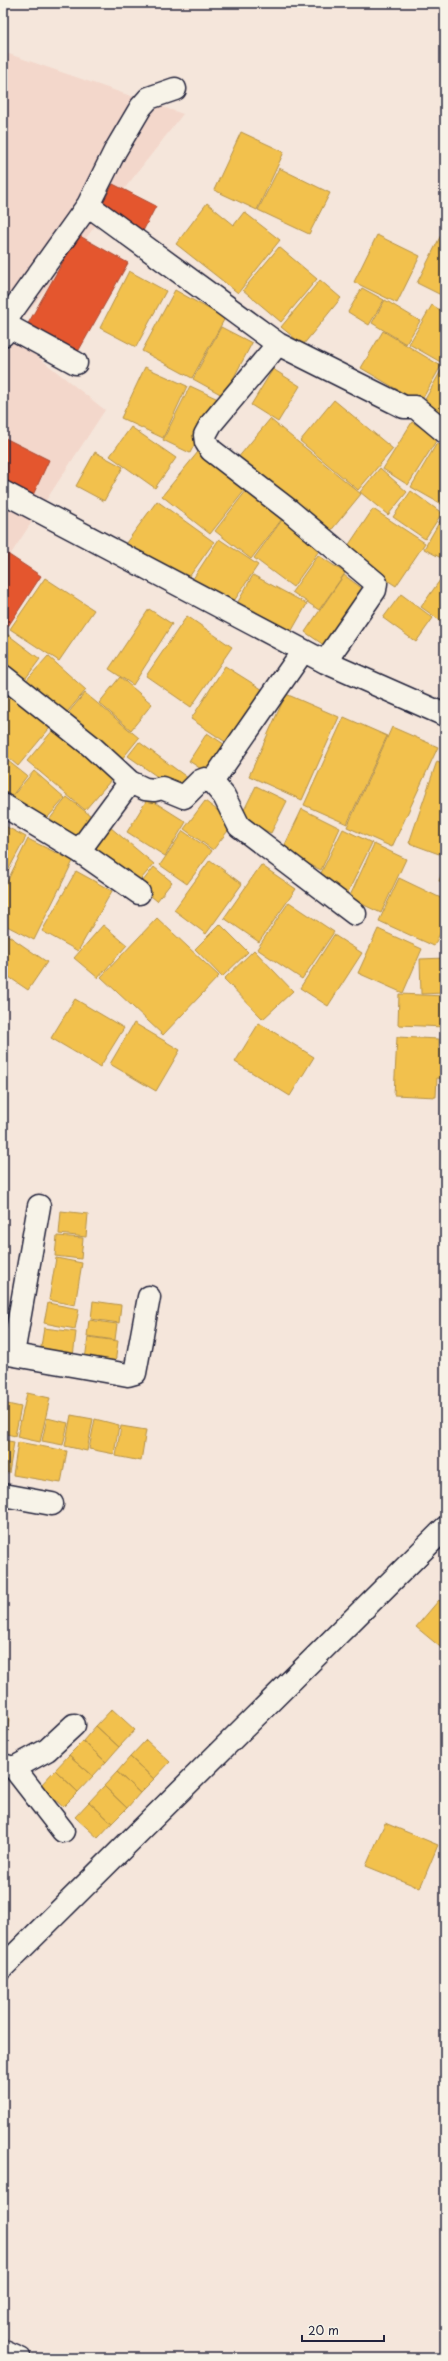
<svg xmlns="http://www.w3.org/2000/svg" width="448" height="2361" font-family="'Playpen Sans',sans-serif">
<rect width="100%" height="100%" fill="#f5e6db"/>
<filter id="ink" filterUnits="userSpaceOnUse"><feTurbulence type="fractalNoise" baseFrequency=".025" numOctaves="2"/><feDisplacementMap in="SourceGraphic" scale="8" xChannelSelector="R" yChannelSelector="G"/><feConvolveMatrix kernelMatrix="1 2 1 2 8 2 1 2 1" color-interpolation-filters="sRGB"/></filter>
<g filter="url(#ink)">
<path fill="#f3d7cb" d="M3 52 183 114 10 335 105 410 3 566Z"/>
<path fill="#f2c14e" stroke="#b49148" d="M241 132 284 152 257 210 214 190Z
M279 168 330 193 309 234 258 210Z
M207 203 234 225 244 212 280 240 238 293 176 244Z
M377 235 420 256 397 303 354 282Z
M441 235 445 237V297L417 283Z
M279 247 317 279 281 322 243 290Z
M129 271 166 291 136 347 100 328Z
M320 280 341 298 303 345 281 327Z
M362 288 384 300 369 325 348 312Z
M175 290 225 318 192 378 142 351Z
M385 300 420 321 406 344 372 323Z
M432 305 445 313 444 364 409 344Z
M221 327 252 343 224 396 193 379Z
M383 331 441 366 420 403 361 368Z
M145 367 187 386 163 438 121 418Z
M443 367 445 368V418L422 405Z
M273 369 300 386 278 422 251 405Z
M190 386 218 399 190 453 163 440Z
M334 400 393 449 358 490 300 441Z
M270 419 361 494 329 533 237 459Z
M412 422 438 438 408 485 383 469Z
M131 427 176 458 155 488 110 456Z
M437 443 445 448V498L441 504 411 487Z
M95 452 123 467 104 501 76 486Z
M198 452 245 490 210 534 162 496Z
M380 468 407 492 388 515 360 492Z
M246 491 282 519 251 559 215 531Z
M411 491 442 513 425 539 393 517Z
M157 501 214 542 184 584 126 543Z
M373 509 425 543 396 586 344 552Z
M445 512V560L424 549Z
M282 520 321 548 293 587 254 558Z
M219 539 258 565 228 610 189 585Z
M318 555 345 573 319 610 292 592Z
M445 573V624L421 607Z
M253 575 307 604 287 639 234 609Z
M344 575 367 592 328 648 305 632Z
M45 578 94 610 59 661 10 629Z
M401 594 433 618 416 642 383 618Z
M149 609 172 624 133 685 109 669Z
M187 616 232 647 191 707 146 676Z
M3 631 40 659 20 686 3 674Z
M48 656 86 690 62 718 23 684Z
M225 666 268 693 233 747 191 719Z
M120 677 152 704 131 730 99 703Z
M3 682 54 723 18 766 3 753Z
M85 693 139 738 117 765 63 719Z
M286 694 339 717 302 800 249 776Z
M344 717 387 736 347 824 304 805Z
M392 727 438 747 392 847 347 827Z
M54 729 112 779 85 810 27 761Z
M207 733 230 748 212 776 189 761Z
M139 742 192 781 182 794 128 756Z
M3 757 27 776 8 801 3 797Z
M437 761 445 764V850L441 849 439 854 409 843Z
M34 771 65 798 40 826 9 800Z
M256 786 287 801 271 833 240 818Z
M67 797 100 823 81 846 49 820Z
M148 798 186 822 165 856 127 832Z
M205 801 234 823 213 850 184 829Z
M302 809 340 828 321 870 282 851Z
M104 822 154 864 135 886 85 844Z
M3 825 26 837 3 880Z
M343 829 372 843 346 896 317 881Z
M183 831 212 851 187 884 160 865Z
M28 839 73 861 34 940 3 924V890Z
M374 844 406 859 381 913 349 898Z
M210 860 242 884 206 934 174 910Z
M445 864V883L439 881Z
M261 865 296 889 259 942 224 918Z
M154 867 172 882 157 901 139 886Z
M76 871 112 891 78 951 42 931Z
M399 878 445 900V923L434 946 379 921Z
M289 902 334 932 302 979 257 949Z
M157 918 219 976 163 1035 101 977Z
M220 924 248 952 222 977 195 949Z
M103 925 127 945 98 978 74 958Z
M378 929 422 949 403 993 358 973Z
M3 932 47 962 28 990 3 973Z
M334 935 362 953 328 1006 300 988Z
M254 950 293 991 263 1019 224 979Z
M445 958V993L421 994 420 959Z
M399 994 445 996V1027L398 1025Z
M75 999 124 1028 100 1067 51 1038Z
M134 1023 180 1050 156 1091 110 1064Z
M259 1023 314 1057 290 1096 235 1062Z
M397 1037 439 1039V1049L445 1050V1079L437 1078 436 1097 394 1095Z
M3 1202 6 1203 3 1217Z
M61 1211 88 1214 86 1237 59 1234Z
M57 1236 83 1238 81 1259 55 1256Z
M56 1258 82 1263 75 1305 49 1300Z
M93 1301 121 1305 119 1323 91 1319Z
M48 1303 79 1309 75 1329 44 1323Z
M89 1320 117 1324 115 1340 87 1336Z
M44 1328 76 1332 73 1357 40 1353Z
M88 1337 118 1341 115 1364 85 1360Z
M27 1393 50 1398 40 1442 17 1437Z
M3 1403 21 1407 15 1436 3 1433Z
M71 1415 93 1419 87 1451 65 1446Z
M47 1418 68 1423 63 1445 42 1441Z
M95 1419 119 1425 114 1454 89 1449Z
M121 1426 146 1430 141 1461 116 1456Z
M3 1440 14 1442 9 1473 3 1472Z
M18 1442 67 1451 61 1483 13 1475Z
M439 1600 445 1605V1651L416 1627Z
M112 1709 135 1730 119 1747 96 1726Z
M3 1716 9 1717 7 1742H3Z
M96 1726 119 1747 106 1762 83 1741Z
M146 1740 170 1762 154 1779 130 1757Z
M83 1741 106 1762 93 1776 69 1755Z
M69 1755 93 1776 78 1792 55 1770Z
M130 1757 154 1779 140 1793 117 1772Z
M55 1770 78 1792 63 1807 40 1786Z
M117 1772 140 1793 127 1808 104 1786Z
M104 1786 127 1808 112 1823 89 1802Z
M89 1802 112 1823 98 1838 75 1817Z
M385 1823 438 1845 420 1888 366 1866Z"/>
<path fill="#e4572e" stroke="#aa4732" d="M113 184 156 206 143 231 100 208Z
M78 235 128 263 75 357 25 329Z
M3 437 49 460 33 495 3 481Z
M3 551 41 576 7 628 3 625Z"/>
<g fill="none" stroke-linecap="round" stroke-linejoin="round">
<g stroke="#22223b" stroke-width="17">
<path id="lane" d="M3 2347 23 2356"/>
</g>
<g stroke="#22223b" stroke-width="25">
<path id="street" d="M88 205 278 344 404 407H415L445 432
M8 326 76 363
M3 335 10 314 88 205 115 151 141 107 149 98 175 89
M278 344 211 424 205 435 206 442 211 450 290 511 376 583 375 590 325 662
M3 492 325 662 445 715
M3 676 91 746 130 782 145 789 154 790 162 788 184 797 200 781 205 779 212 782 224 796 239 826 355 914
M212 782 303 651
M3 805 79 851 139 893
M79 851 130 782
M3 1353 117 1373 128 1375 135 1373 149 1297
M13 1354 39 1206
M3 1495 52 1504
M3 1765 14 1768 63 1831
M14 1768 47 1750 74 1725
M3 1967 445 1528"/>
</g>
<use href="#lane" stroke="#f7f3e8" stroke-width="14"/>
<use href="#street" stroke="#f7f3e8" stroke-width="22"/>
</g>
</g>
<rect width="448" height="2361" fill="none" stroke="#f7f3e8" stroke-width="16"/>
<rect x="8" y="8" width="432" height="2345" fill="none" stroke="#22223b" stroke-width="1.5" filter="url(#ink)"/>
<path d="M302 2335v6h82v-6" fill="none" stroke="#22223b" stroke-width="2"/>
<text x="308" y="2335" font-size="12" fill="#22223b" stroke="#f7f3e8" stroke-width="3" paint-order="stroke">20 m</text>
</svg>
